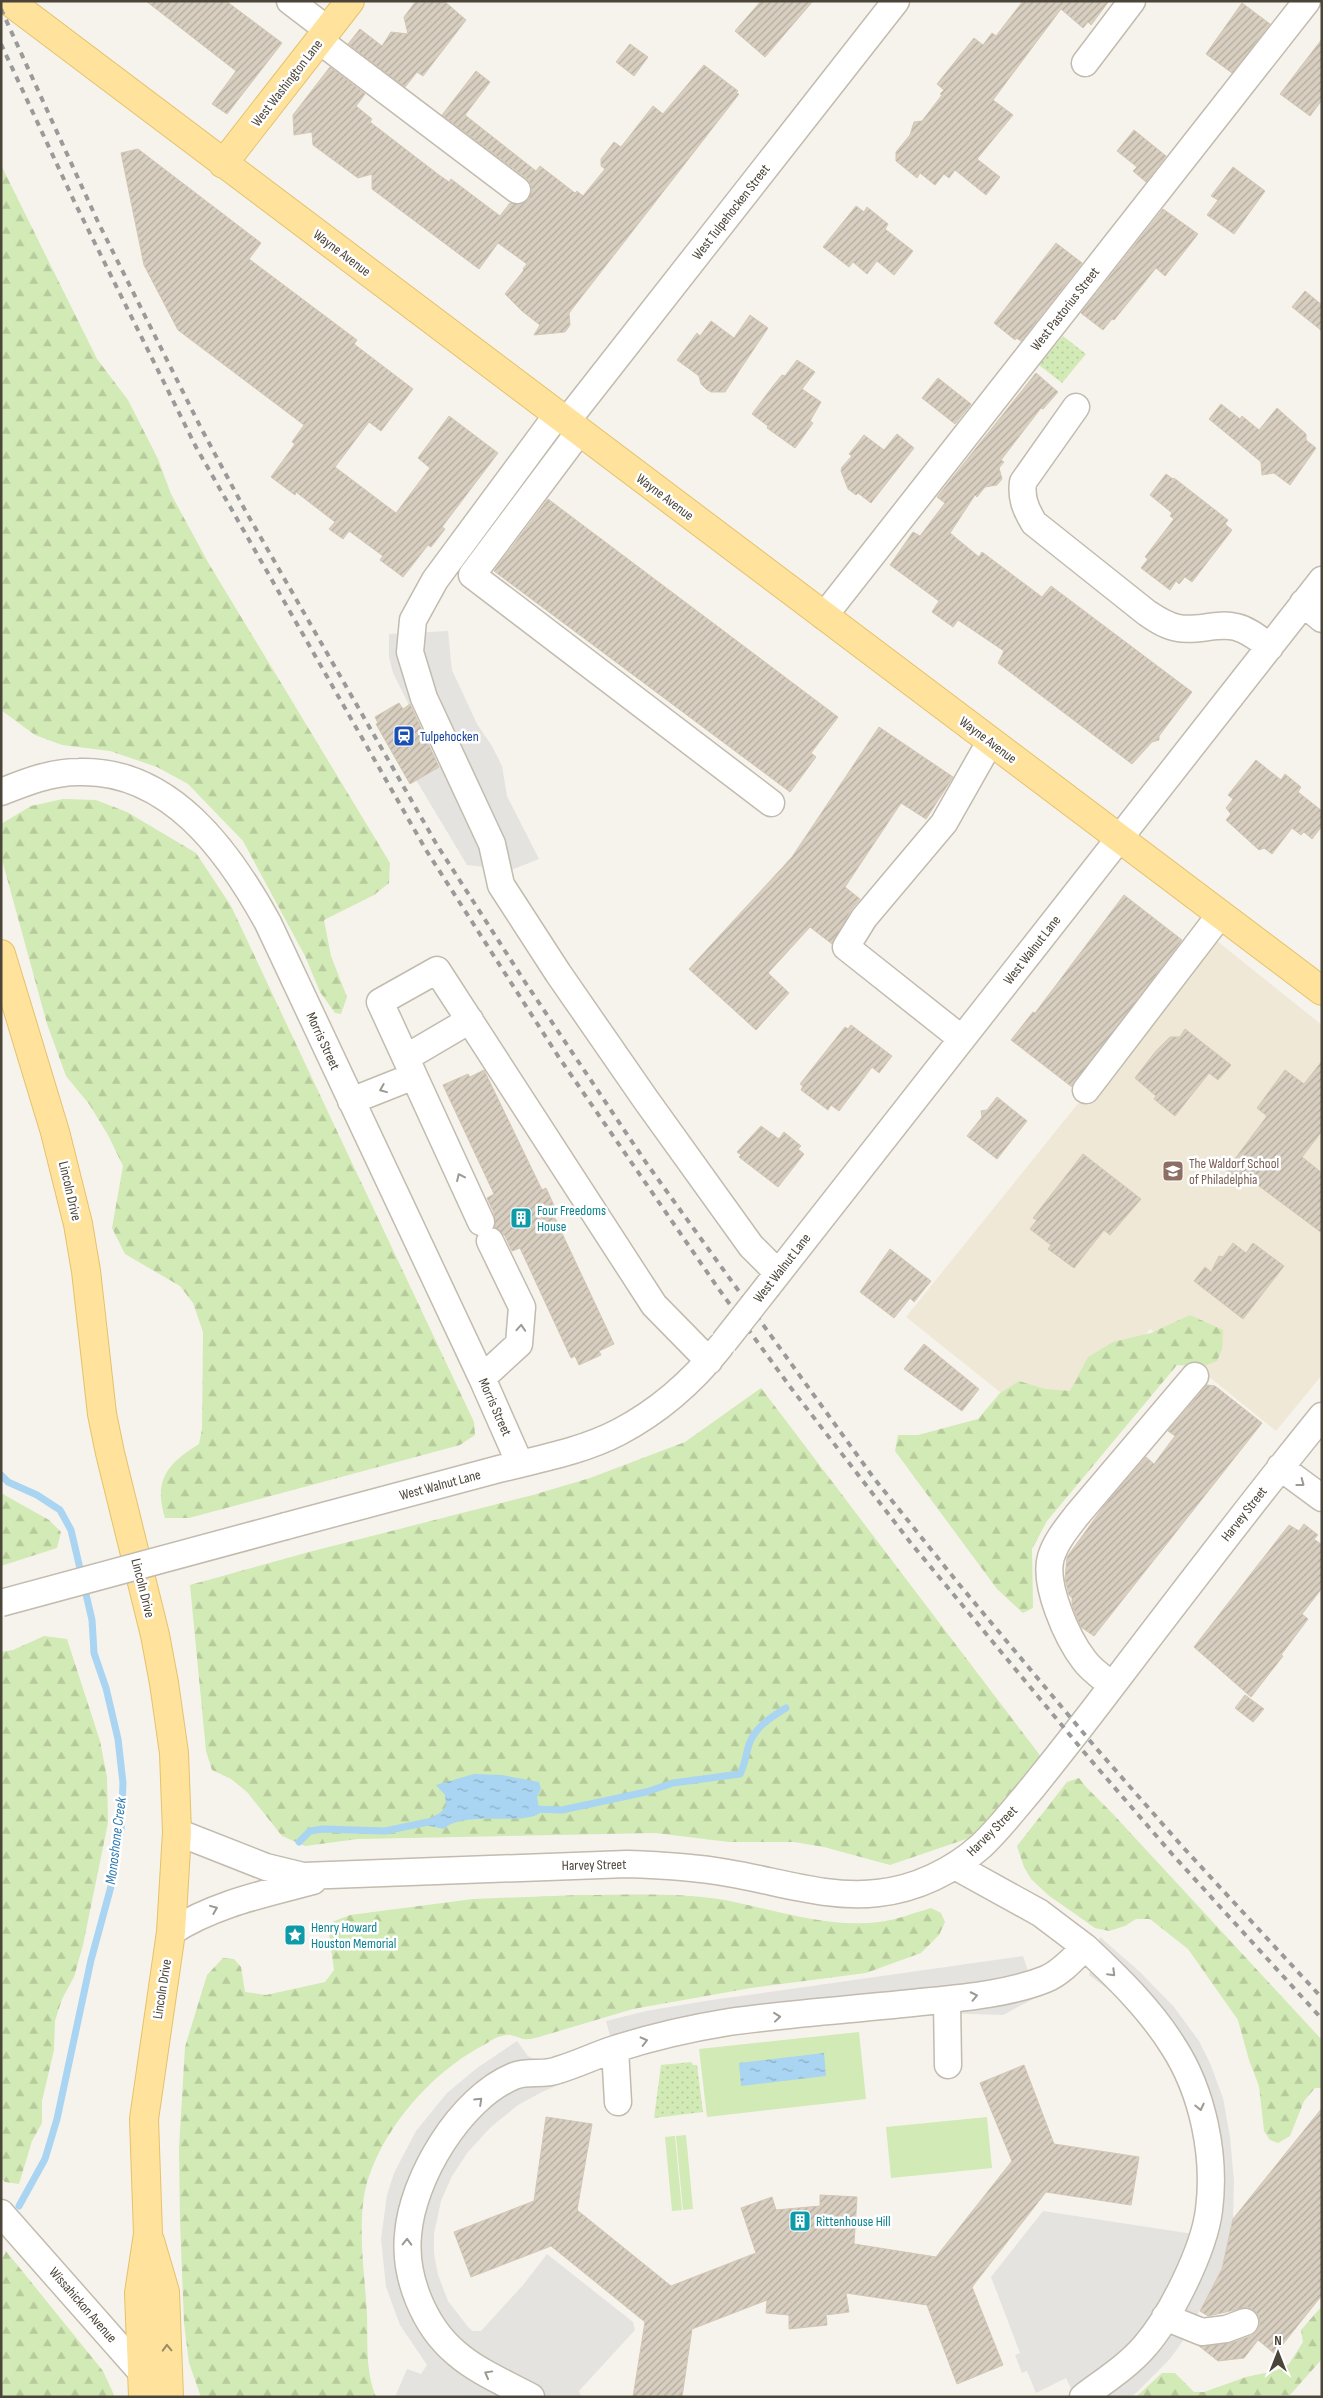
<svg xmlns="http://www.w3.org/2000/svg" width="1323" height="2398" font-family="'Sofia Sans Condensed',sans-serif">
<defs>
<pattern id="forest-firs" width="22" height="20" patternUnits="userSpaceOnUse" patternTransform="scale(1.25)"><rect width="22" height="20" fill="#d2eab5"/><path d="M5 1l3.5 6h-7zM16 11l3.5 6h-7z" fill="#b6ca9c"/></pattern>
<pattern id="park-dots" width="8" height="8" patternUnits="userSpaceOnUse" patternTransform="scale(1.25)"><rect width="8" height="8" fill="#d2eab5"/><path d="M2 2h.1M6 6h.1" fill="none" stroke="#b6ca9c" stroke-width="1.8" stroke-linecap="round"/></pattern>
<pattern id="water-ripples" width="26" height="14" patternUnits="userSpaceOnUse" patternTransform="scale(1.25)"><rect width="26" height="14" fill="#a9d4f2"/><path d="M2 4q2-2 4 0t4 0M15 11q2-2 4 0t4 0" fill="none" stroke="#8caec5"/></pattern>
<pattern id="building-hatch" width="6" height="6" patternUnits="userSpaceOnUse" patternTransform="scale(1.25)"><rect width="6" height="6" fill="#d8cfc1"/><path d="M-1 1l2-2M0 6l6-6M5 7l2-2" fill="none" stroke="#b1aa9e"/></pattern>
</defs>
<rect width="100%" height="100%" fill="#f6f3ec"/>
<path fill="#efe8d6" d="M1212 937 1322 1025V1375L1276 1431 1150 1329 1060 1440 906 1317Z"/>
<path fill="#d2eab5" d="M859 2032 866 2099 707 2117 699 2049Z
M987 2117 992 2168 891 2178 886 2127Z
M686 2135 693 2209 683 2210 676 2136Z
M675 2136 682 2210 672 2211 665 2137Z"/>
<path fill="url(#forest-firs)" d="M1 165 97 359 128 400 158 459 171 494 209 564 390 863 389 883 374 895 324 920 331 956 347 997 341 1014 335 1013 320 992 305 956 243 841 188 784 157 767 110 751 62 745 35 735 1 710Z
M63 799 96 800 127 812 196 853 231 906 474 1422 475 1435 460 1445 189 1518H165C153 1480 168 1463 199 1444L202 1429 203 1332 193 1303 180 1286 125 1254 112 1228 123 1166 108 1135 89 1104 66 1076 47 1024 1 856V824L31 806Z
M1190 1315 1223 1330 1222 1349 1217 1361 1202 1367 1177 1365 1047 1521 1032 1549 1033 1608 1023 1613 997 1589 895 1451 898 1435H918L978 1419 1000 1393 1019 1381 1045 1389 1070 1391 1088 1357 1113 1342 1151 1333Z
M761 1388 1045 1762 972 1837 890 1865 824 1847 794 1842H729L655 1833 358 1839 305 1846 282 1836 247 1792 231 1779 212 1770 206 1751 190 1585 309 1552 533 1495 590 1478 685 1442Z
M1 1493 49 1520 61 1532 57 1548 1 1566Z
M44 1636 67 1639 100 1741 107 1777 108 1823 83 1945 74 1977 62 1999 55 2021 54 2050 42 2101V2123L32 2141 19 2184 5 2182 1 2178V1652L13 1650Z
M1079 1778 1086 1787 1112 1813 1322 2040V2088H1315L1304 2101 1290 2136 1278 2143 1270 2140 1264 2131 1259 2086 1249 2060 1238 2020 1188 1949 1150 1919H1136L1125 1926 1109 1931 1095 1928 1048 1895 1031 1879 1024 1867 1017 1846 1067 1782Z
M579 1895C627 1895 677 1892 725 1900 776 1910 826 1928 879 1922 896 1920 914 1913 931 1908L941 1913 945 1922 939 1935 921 1953 866 1973 751 1988 633 2009 539 2037C534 2038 528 2040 524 2039 516 2037 511 2033 502 2036 495 2037 488 2043 482 2046 428 2074 370 2142 363 2204 359 2241 365 2278 367 2314 368 2342 365 2370 376 2397H201L189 2363 184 2323 180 2221 179 2148 185 2047 207 1975 223 1958 234 1959 241 1967 245 1992 266 1995 325 1982 334 1970 329 1934 332 1922 350 1915 473 1899Z
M6 2251 103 2371 115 2397H1V2262Z
M1322 2306V2359L1290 2395 1136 2397 1162 2373H1175L1194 2392H1204L1246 2377 1275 2371 1289 2364 1303 2342 1301 2330Z"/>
<path fill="url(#park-dots)" d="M1063 336 1086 354 1062 383 1039 365Z
M691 2062 693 2065H697L703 2112 654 2118 661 2065Z"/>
<path fill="#e5e3e0" d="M448 631 452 670 477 724 492 746 502 766 507 796 539 859 511 870 467 865 416 780 446 763 411 704 409 705 393 673 389 657V634Z
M1100 1937 1140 1972 1174 2007 1199 2041 1210 2063 1223 2098 1230 2137 1234 2181 1233 2219 1222 2269 1185 2338 1170 2359 1137 2392 1131 2397H1075L1066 2378 1036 2393 1027 2371 1022 2373 1015 2355 1020 2353 991 2277 1043 2211 1193 2234 1199 2184 1196 2137 1179 2079 1154 2037 1118 1997 1089 1975Z
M1023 1956 1037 1997 1003 2015 908 2012 740 2030 647 2047 542 2092 518 2105 490 2128 468 2152 452 2176 441 2201 434 2234V2253L438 2275 448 2301 469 2328 473 2331H481L523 2285 547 2254 633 2322 635 2330 579 2391 581 2397H395L407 2369 421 2374 427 2365 400 2325 386 2287 381 2239 387 2195 394 2173 416 2131 447 2093 477 2068 517 2041 528 2056 536 2060H547L610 2036 606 2021 646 2011 705 2001Z"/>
<path fill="url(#water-ripples)" d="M474 1774 502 1775 539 1782 541 1789 537 1797 540 1813C523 1826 462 1810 444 1829L425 1825 424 1821 440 1813 446 1806 445 1795 436 1785Z
M824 2053 826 2076 741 2086 739 2063Z"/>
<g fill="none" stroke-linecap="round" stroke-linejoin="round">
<path stroke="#a9d4f2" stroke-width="7" d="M1 1475 8 1482 37 1495 60 1510 71 1530 92 1620 94 1653 106 1688 118 1739 123 1783 121 1829 113 1879 91 1960 57 2119 45 2159 19 2206
M532 1809 562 1810 646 1792 673 1783 740 1774C745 1765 745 1758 748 1748 752 1729 771 1717 786 1708
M299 1842 310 1831 323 1829 385 1831 433 1821"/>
</g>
<path fill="url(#building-hatch)" stroke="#d3c7b4" d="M146 1H226L282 43 227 114 212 104 236 71Z
M416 1H444L466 20 423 76 417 72 405 87 348 44 360 29 382 46 391 32 408 34 404 17Z
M761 1H813L765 57 735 31Z
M1023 1H1109L1091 25 1088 22 1083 28 1061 9 993 100 1013 115 977 159 1000 177 986 195 955 170 949 178 944 174 935 185 920 173 917 178 896 161V152L910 135 914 122 922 121 942 95 940 94 944 90 937 84 974 38 983 45 992 33 996 36Z
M1242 3 1270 24 1232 73 1206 54Z
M1322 39V100L1310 116 1280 94Z
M630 44 648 57 634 76 616 62Z
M704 65 738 91 736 93 739 94 569 313 570 325 565 332 534 335 540 325 522 311 505 294 524 270 523 269 527 264 498 243 479 269 372 189V174L358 178 313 145 312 132 294 135 293 115 330 67 365 94 356 106 372 119 370 122 439 175 449 182 451 179 500 216 510 203 522 204 529 199 532 191 531 184 526 178 442 115 476 71 490 82 465 115 536 171 540 166 575 193 577 191 583 196 605 169 601 166V159L614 142 621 147 653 106 663 114Z
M1134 130 1166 156 1146 182 1133 171 1137 167 1117 151Z
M138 149 261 243 249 259 357 340 354 344 413 389 381 431 369 422 335 467 396 513 430 468 418 458 449 416 498 453 442 527 445 529 431 547 428 545 403 577 380 560 383 556 349 531 343 539 329 529 335 522 296 492 295 495 271 477 295 444 292 442 304 425 178 330 144 265 121 153Z
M1233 167 1265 191 1234 234 1207 215 1218 200 1211 196Z
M856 206 864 212 867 207 888 224 885 229 913 251 894 275 877 261 867 274 853 262 849 267 823 247Z
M1163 209 1198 234 1165 276 1156 268 1114 320 1112 319 1103 330 1081 313Z
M1056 243 1082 263 1021 341 1016 338 1015 340 994 323Z
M1305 291 1322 305V331L1292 307Z
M750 315 768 328 725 392H711L706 389 701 384 699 376 677 360 697 333 700 336 711 321 734 338Z
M797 360 815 372 802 389 821 402 810 421 813 423 795 448 767 428 768 426 752 414 773 386 782 375 785 376Z
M1036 373 1058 392 1043 409 1041 408 1001 460 1004 462 999 468 1002 479 997 485 985 487 977 497 975 495 950 533 979 557 982 552 1042 597 1051 586 1192 692 1159 736V740L1152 742 1132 764 998 663 1004 651 958 620 953 627 932 612 939 601 890 565 913 532 920 536 945 503 937 497Z
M938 378 971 404 955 424 922 398Z
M1221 404 1240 419 1242 416 1259 430 1277 408 1306 434V440L1316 448 1290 485 1274 473 1262 475 1261 462 1209 419Z
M897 434 914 448 871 503 858 493 856 495 848 489 841 471 842 467 852 456 849 454 864 435 884 450Z
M1166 474 1173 479 1174 478 1228 520 1225 524 1232 530 1192 582 1185 577 1179 584 1176 581 1170 590 1141 568 1148 559 1145 557 1174 519 1170 516 1172 513 1150 495Z
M548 499 838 717 811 753 816 757 790 792 494 571Z
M399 703 403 709 410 704 439 767 410 784 376 724 378 723 375 717Z
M879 727 953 777 926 819 901 803 845 887 860 899 851 910 832 944 810 927 768 973 789 993 756 1030 689 969 792 857Z
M1256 760 1281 780 1285 774 1301 787 1298 792 1322 811V826L1312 839 1304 832 1301 835 1292 828 1272 854 1264 848 1259 850 1226 820 1231 814 1226 808 1233 799 1228 795Z
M1124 895 1182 940 1072 1087 1011 1040 1033 1012 1035 1013Z
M851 1025 892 1056 879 1073 872 1067 839 1111 831 1105 828 1110 801 1090 803 1086 800 1084 845 1027 848 1029Z
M1185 1029 1231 1065 1218 1080 1209 1073 1175 1116 1154 1099 1156 1096 1135 1078 1156 1051 1170 1037H1180Z
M1322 1061V1131L1302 1157 1322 1173V1233L1255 1183 1252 1186 1245 1181 1243 1183 1226 1171 1267 1116 1257 1108 1285 1070 1304 1084Z
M484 1070 542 1190 546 1188 557 1212 553 1214 614 1344 599 1351 601 1355 579 1365 575 1356 571 1358 520 1248 512 1251 505 1236 495 1227 494 1213 487 1198 494 1194 443 1085 468 1074 470 1077Z
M997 1097 1027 1121 997 1159 967 1136 982 1117 981 1111 987 1110Z
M761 1126 779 1139 784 1132 801 1146 798 1149 804 1154 778 1187 739 1157 741 1155 737 1152Z
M1083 1154 1141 1199 1110 1235 1104 1230 1074 1268 1048 1249 1051 1245 1030 1229 1037 1220 1033 1218Z
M1233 1243 1246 1253 1253 1243 1284 1266 1243 1319 1194 1281 1205 1267 1211 1272 1219 1256 1223 1257Z
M890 1249 931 1281 914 1302 910 1298 894 1318 860 1292Z
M924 1344 979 1389 962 1411 904 1369Z
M1207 1385 1215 1386 1262 1423 1094 1636 1081 1627 1072 1605V1598L1069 1595 1065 1579 1067 1557 1104 1506 1146 1457 1154 1464 1175 1436 1168 1431Z
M1304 1524 1318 1535 1314 1539 1322 1545V1588L1302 1614 1308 1619 1281 1655 1283 1656 1251 1697 1194 1647 1289 1525 1299 1531Z
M1245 1695 1264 1709 1253 1722 1235 1708Z
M1024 2065 1054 2144 1139 2157 1131 2205 1046 2192 972 2287 1003 2365 957 2384 927 2305 846 2293 849 2312 826 2315 827 2325 789 2329V2315L766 2313 767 2300 692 2329 682 2397H633L645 2322 551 2246 471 2277 454 2232 534 2201 546 2117 592 2124 577 2210 671 2286 756 2253 741 2208 772 2197 776 2210 820 2206V2195L857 2197 854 2244 936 2257 1012 2161 980 2083Z
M1322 2108V2295L1275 2354 1258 2340 1244 2358 1218 2361 1199 2346 1231 2343 1251 2336 1257 2331 1260 2324 1259 2316 1255 2311 1248 2307 1208 2316 1200 2311 1222 2269 1233 2219Z"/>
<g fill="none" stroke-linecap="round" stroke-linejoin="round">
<g stroke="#c2bbae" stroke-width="29">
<path id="minor" d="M290 1 328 30
M320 41 517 190
M1085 63 1132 1
M1076 407 1023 482C1021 498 1025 508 1034 523L1147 613C1156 619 1166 626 1178 628 1197 632 1217 622 1236 627 1249 630 1259 639 1270 647
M557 415 435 580 413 620 410 652 424 698 492 844 501 885 558 973 646 1100 751 1246 778 1273
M566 422 896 1
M579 432 472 575 771 803
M1303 603 1322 619
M824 616 1307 1
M1 792C26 782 51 772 79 772 170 769 229 852 268 923L482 1378 520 1464
M962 1039 846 947 864 918 944 823 990 742
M407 1057 470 1020
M1086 1090 1220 915
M351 1101 414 1076
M481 1222 380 1002 437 970 654 1305 709 1361
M768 1286 1322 580
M482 1378 519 1344 522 1307 490 1241
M1280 1467 1322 1498
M286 1526C357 1507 428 1488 499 1469 539 1459 583 1451 619 1432 659 1411 692 1382 720 1347
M1112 1685C1103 1678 1091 1670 1084 1660 1067 1638 1043 1584 1051 1557 1056 1541 1067 1528 1077 1515L1195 1376
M177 1832 266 1867 303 1876 627 1864C661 1865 694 1867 728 1873 777 1881 828 1899 878 1893 916 1889 953 1871 981 1846 1000 1828 1016 1807 1033 1787 1062 1751 1090 1715 1118 1678 1185 1590 1252 1502 1322 1416
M955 1866 1040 1913 1085 1947
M171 1932C214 1904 264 1894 313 1881
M947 2000 948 2065
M615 2049 618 2102
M1 2213 151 2383
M1165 2317 1202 2332 1226 2329 1245 2322
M531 2397C505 2383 478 2372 456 2353 424 2326 404 2277 408 2235 412 2179 460 2098 514 2076 528 2070 544 2076 558 2070 578 2064 596 2055 615 2049 652 2037 692 2028 729 2022 793 2013 858 2009 921 2002 961 1998 1009 1994 1046 1979 1061 1973 1074 1958 1085 1947 1117 1977 1150 2009 1173 2046 1203 2092 1216 2156 1209 2210 1204 2250 1171 2316 1145 2346 1128 2366 1104 2381 1083 2397"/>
</g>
<g stroke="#e6c16a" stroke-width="30">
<path id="major" d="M9 1 1322 991
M223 164 350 1
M1 954 55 1132 78 1224 86 1271 102 1414 110 1453 155 1635 164 1683 174 1753 177 1832 171 1932 144 2119 148 2234 139 2293 143 2397
M150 2241 165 2292 169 2397"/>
</g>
<use href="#minor" stroke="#fff" stroke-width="26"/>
<use href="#major" stroke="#ffe39c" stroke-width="28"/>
<path stroke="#9a9a9a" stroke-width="4" stroke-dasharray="6 6" stroke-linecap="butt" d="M1 9 98 222 201 428 245 510 437 845 525 982 647 1164 873 1477 958 1583 1096 1748 1181 1845 1322 1998
M1 44 74 201 196 447 426 850 558 1056 718 1288 791 1388 910 1542 1089 1758 1172 1854 1322 2019"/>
<g stroke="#c2bbae" stroke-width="29" stroke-linecap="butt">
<path id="minor-bridge" d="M724 1342 768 1286
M1 1603 286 1526"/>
</g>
<use href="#minor-bridge" stroke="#fff" stroke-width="26"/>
</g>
<defs><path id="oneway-chevron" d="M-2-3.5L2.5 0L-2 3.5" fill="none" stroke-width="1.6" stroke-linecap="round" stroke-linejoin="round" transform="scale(1.25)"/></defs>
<g stroke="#9c9892">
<use href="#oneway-chevron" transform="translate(383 1089) rotate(158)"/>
<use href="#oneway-chevron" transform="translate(460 1177) rotate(-115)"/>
<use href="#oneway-chevron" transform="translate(521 1328) rotate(-86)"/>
<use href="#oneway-chevron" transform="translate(1301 1483) rotate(37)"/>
<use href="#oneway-chevron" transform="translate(214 1909) rotate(-22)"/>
<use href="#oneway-chevron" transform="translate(1112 1973) rotate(45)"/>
<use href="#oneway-chevron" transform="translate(974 1996) rotate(-12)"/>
<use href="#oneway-chevron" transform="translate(777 2017) rotate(-6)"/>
<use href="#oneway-chevron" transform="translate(644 2041) rotate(-14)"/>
<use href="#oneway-chevron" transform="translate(479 2101) rotate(-43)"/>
<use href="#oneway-chevron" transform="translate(1200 2107) rotate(77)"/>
<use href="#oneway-chevron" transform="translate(407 2242) rotate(-89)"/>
<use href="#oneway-chevron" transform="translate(488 2374) rotate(-151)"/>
</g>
<use stroke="#9c8c66" href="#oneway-chevron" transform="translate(167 2348) rotate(-92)"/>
<defs>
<g id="station-square" transform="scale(1.125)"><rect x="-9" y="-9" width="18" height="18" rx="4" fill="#1a4fb4" stroke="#fff"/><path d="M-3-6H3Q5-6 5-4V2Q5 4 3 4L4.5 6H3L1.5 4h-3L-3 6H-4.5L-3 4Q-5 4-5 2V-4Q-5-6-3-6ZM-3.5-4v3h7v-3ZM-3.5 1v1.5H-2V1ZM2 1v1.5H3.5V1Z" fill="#fff"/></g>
<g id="school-square" transform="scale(1.125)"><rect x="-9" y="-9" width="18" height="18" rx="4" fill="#8d6e63" stroke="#fff"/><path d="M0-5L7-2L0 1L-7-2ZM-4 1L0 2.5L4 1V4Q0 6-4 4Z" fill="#fff"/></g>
<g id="building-square" transform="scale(1.125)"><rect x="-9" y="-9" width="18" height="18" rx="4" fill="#0f9aa8" stroke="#fff"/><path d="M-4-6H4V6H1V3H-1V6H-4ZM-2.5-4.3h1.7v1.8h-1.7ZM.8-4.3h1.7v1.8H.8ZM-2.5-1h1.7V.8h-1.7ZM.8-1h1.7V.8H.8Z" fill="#fff"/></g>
<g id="sight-square" transform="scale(1.125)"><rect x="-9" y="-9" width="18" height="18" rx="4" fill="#0f9aa8" stroke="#fff"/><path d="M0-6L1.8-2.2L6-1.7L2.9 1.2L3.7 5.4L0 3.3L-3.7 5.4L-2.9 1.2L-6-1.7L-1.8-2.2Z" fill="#fff"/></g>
</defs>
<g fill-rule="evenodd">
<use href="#station-square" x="404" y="736"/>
<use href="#school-square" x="1173" y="1171"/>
<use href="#building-square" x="521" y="1218"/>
<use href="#sight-square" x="295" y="1935"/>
<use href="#building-square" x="800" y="2221"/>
</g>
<g text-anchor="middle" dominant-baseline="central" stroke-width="5" stroke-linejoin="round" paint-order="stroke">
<g font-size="14" fill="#4b4439" stroke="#fff">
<text transform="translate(287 83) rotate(-52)">West Washington Lane</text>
<text transform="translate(731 212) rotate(-52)">West Tulpehocken Street</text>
<text transform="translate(342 253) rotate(37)">Wayne Avenue</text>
<text transform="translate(1065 309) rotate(-52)">West Pastorius Street</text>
<text transform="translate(665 497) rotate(37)">Wayne Avenue</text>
<text transform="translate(988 740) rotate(37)">Wayne Avenue</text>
<text transform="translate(1032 950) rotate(-52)">West Walnut Lane</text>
<text transform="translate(323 1041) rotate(65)">Morris Street</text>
<text transform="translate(70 1191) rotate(77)">Lincoln Drive</text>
<text transform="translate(782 1268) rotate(-52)">West Walnut Lane</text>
<text transform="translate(495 1407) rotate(66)">Morris Street</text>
<text transform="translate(440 1485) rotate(-15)">West Walnut Lane</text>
<text transform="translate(1244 1514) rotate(-52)">Harvey Street</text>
<text transform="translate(143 1588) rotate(76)">Lincoln Drive</text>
<text transform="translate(992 1831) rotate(-45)">Harvey Street</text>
<text transform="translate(594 1865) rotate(-1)">Harvey Street</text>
<text transform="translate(162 1989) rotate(-81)">Lincoln Drive</text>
<text transform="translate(83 2305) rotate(49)">Wissahickon Avenue</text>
</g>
<g font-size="14" fill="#164399" stroke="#fff" text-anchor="start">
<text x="420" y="736">Tulpehocken</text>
</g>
<g font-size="14" fill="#785e54" stroke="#fff" text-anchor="start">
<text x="1189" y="1163">The Waldorf School<tspan x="1189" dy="16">of Philadelphia</tspan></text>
</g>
<g font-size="14" fill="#0d838f" stroke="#fff" text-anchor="start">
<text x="537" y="1210">Four Freedoms<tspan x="537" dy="16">House</tspan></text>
<text x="311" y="1927">Henry Howard<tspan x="311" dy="16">Houston Memorial</tspan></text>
<text x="816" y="2221">Rittenhouse Hill</text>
</g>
<g font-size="15" font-style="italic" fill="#2e7ab2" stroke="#fff">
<text transform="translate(116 1841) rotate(-83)">Monoshone Creek</text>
</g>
</g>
<rect width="1323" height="2398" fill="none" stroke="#4b4439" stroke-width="5"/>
<g transform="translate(1278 2353)" stroke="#ffffff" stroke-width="4" paint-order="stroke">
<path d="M0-4L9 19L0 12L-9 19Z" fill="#4b4439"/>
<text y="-8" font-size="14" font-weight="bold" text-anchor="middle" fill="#4b4439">N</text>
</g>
</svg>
